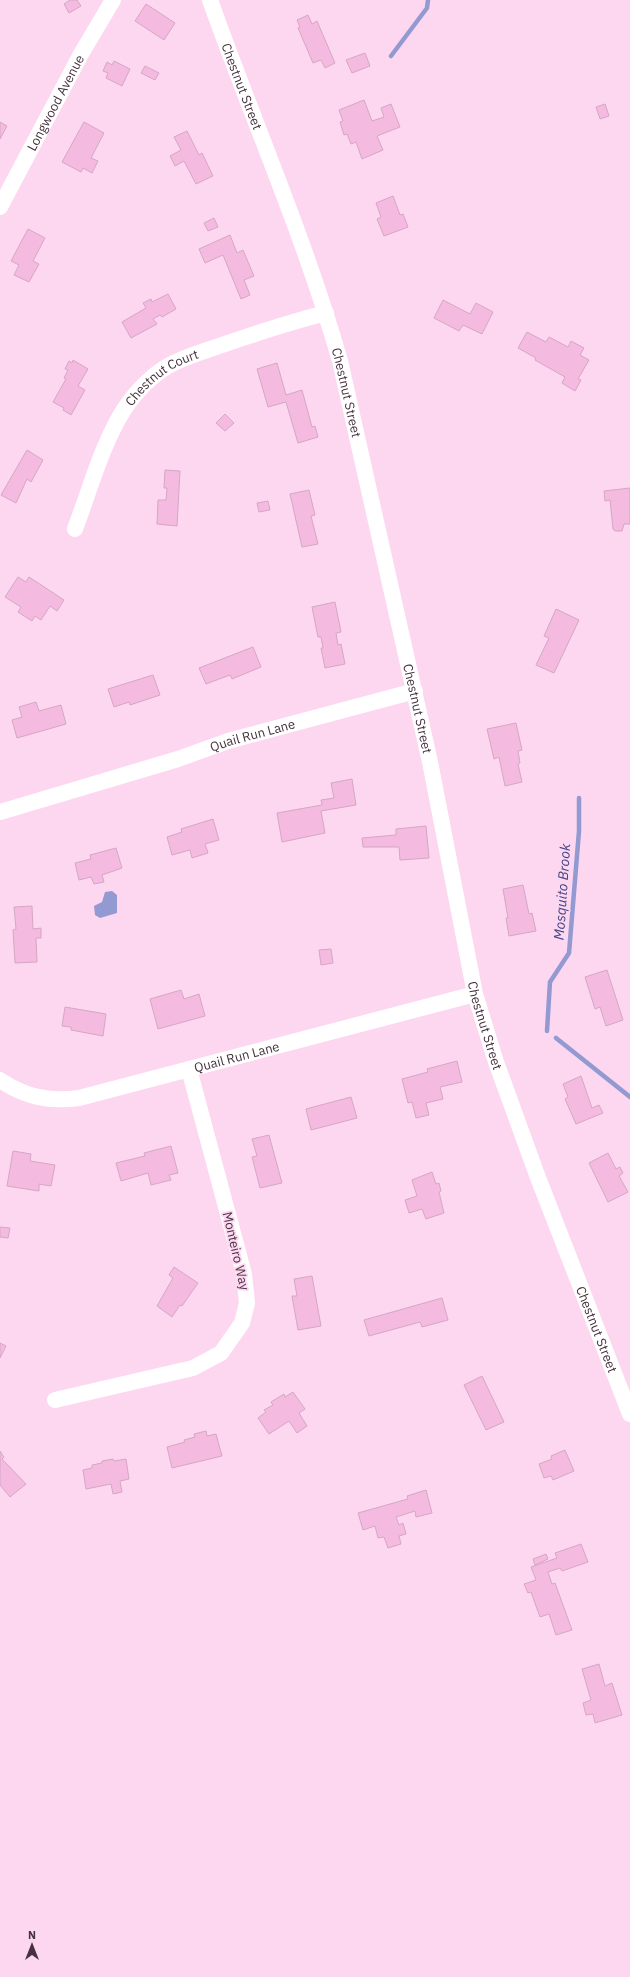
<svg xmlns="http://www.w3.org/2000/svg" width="630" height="1977" font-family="'IBM Plex Sans',sans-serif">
<rect width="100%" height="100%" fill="#fdd7f0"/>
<path fill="#9399d1" d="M112 891 117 895V913L100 918 95 915 94 906 102 902 105 892Z"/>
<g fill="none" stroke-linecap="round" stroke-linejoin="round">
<path stroke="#9399d1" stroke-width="4.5" d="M391 56 427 8 428 0
M547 1031 550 982 569 953 579 831V798
M556 1038 630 1097"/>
</g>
<path fill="#f4bae0" stroke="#d4a7c5" d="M70 0H77L81 6 69 13 64 4Z
M146 4 175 23 164 40 135 21Z
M308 15 312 24 317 21 335 63 325 68 321 60 313 63 298 28 300 27 297 20Z
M365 53 370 66 352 73 346 60Z
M114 61 130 69 122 86 106 78 108 73 103 71 107 62 112 65Z
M145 66 159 73 155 80 141 73Z
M364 100 372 121 384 117 381 108 391 104 400 127 377 136 383 150 362 159 356 142 351 144 347 134 344 135 340 122 343 121 339 110Z
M605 104 609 116 600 119 596 107Z
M0 122 7 126 0 139Z
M84 122 104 133 91 158 98 161 92 173 83 168 81 172 62 162Z
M187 131 199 155 202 153 213 176 196 184 184 161 175 166 170 156 181 150 174 137Z
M393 196 400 215 403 214 408 227 384 236 377 219 381 217 376 203Z
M214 218 218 227 208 231 204 223Z
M28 229 45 238 33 261 39 264 29 282 14 275 19 265 11 261Z
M230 235 237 253 243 250 254 276 244 280 250 295 241 299 223 255 205 263 199 249Z
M168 294 176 309 162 317 160 315 153 319 157 324 131 338 122 322 146 308 143 303 151 299 152 302Z
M443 300 470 314 476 303 493 312 482 334 463 325 459 331 434 318Z
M527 332 546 342 549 337 568 347 571 341 584 348 580 355 589 360 578 379 581 380 575 391 562 383 565 377 535 360 536 358 518 348Z
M73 360 88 369 78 386 85 390 71 415 63 410 64 408 53 402 66 379 64 378 68 370 65 369 69 361 72 363Z
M277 363 286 395 302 390 312 427 315 426 318 437 298 443 286 402 268 407 257 369Z
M225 414 234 423 225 431 216 423Z
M27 450 43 460 31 482 27 479 16 503 1 495Z
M165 470 180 471 177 526 157 524 158 500H166L167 488H164Z
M630 488V524H624L622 531H615L613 529 610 500 605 501 604 491Z
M309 490 315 515 311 516 318 544 302 547 290 494Z
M268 501 270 510 259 512 257 503Z
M18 577 26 582 29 577 64 600 57 611 50 606 41 620 35 616 32 621 18 612 21 607 5 597Z
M335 602 341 632 336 633 338 645 341 644 345 664 325 668 321 648H323L321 637H318L312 607Z
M556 609 579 620 554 673 536 665 549 638 544 636Z
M253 647 261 667 232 679 230 675 206 684 199 668Z
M153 675 160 695 130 705 129 702 114 707 108 689Z
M36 702 39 711 61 705 66 724 17 738 12 720 22 717 19 707Z
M516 723 522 750 518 751 520 763 518 764 522 782 505 786 499 757 494 759 487 729Z
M352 779 356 805 321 811 325 833 282 842 277 813 322 805 321 800 334 798 331 783Z
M213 819 219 840 205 844 208 853 192 858 190 850 172 855 167 837 182 832 181 829Z
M426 826 429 858 400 860 399 847H363L362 838 396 835V829Z
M116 848 122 868 102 875 104 882 94 884 91 877 79 880 75 863 91 859 90 855Z
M523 885 529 914 532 913 536 931 509 936 506 918H508L503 889Z
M32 906 33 929 41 928V938H36L37 962 15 963 13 930 16 929 14 907Z
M331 949 333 963 321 965 319 950Z
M607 970 623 1020 606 1026 600 1007 595 1009 585 977Z
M181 990 184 999 199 994 205 1016 158 1029 150 999Z
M65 1007 106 1014 103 1036 71 1030V1027L62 1026Z
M457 1061 462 1082 440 1087 443 1099 426 1103 429 1115 416 1118 412 1102 408 1103 402 1079 428 1072 427 1069Z
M581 1076 592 1108 599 1105 603 1113 576 1124 565 1099 568 1097 563 1084Z
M351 1097 357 1118 311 1130 306 1109Z
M269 1135 282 1183 260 1188 252 1157 257 1156 252 1139Z
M171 1146 178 1173 169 1175 171 1180 151 1185 148 1173 121 1181 116 1163 145 1156 144 1153Z
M13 1151 31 1154 30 1161 55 1165 51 1186 39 1184V1191L7 1186Z
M608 1153 616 1169 620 1167 623 1173 619 1176 628 1192 608 1202 589 1163Z
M432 1172 436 1184 439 1183 441 1191 439 1192 444 1213 426 1219 422 1209 409 1213 405 1200 417 1196 412 1180Z
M0 1227 10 1228 8 1238 0 1237Z
M174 1267 198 1283 182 1306 180 1305 172 1317 157 1306 173 1278 169 1275Z
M312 1276 321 1326 298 1330 292 1296H297L294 1279Z
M442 1298 448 1320 422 1327 420 1322 369 1336 364 1320Z
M0 1343 6 1346 0 1358Z
M482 1376 504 1422 486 1430 464 1385Z
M293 1392 305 1409 299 1413 307 1426 297 1433 289 1421 269 1434 258 1418 266 1412 264 1410 273 1405 271 1402 284 1394 285 1397Z
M206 1431 207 1436 216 1434 222 1456 172 1468 167 1447 185 1442 184 1440 195 1437 194 1434Z
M565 1450 574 1471 553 1480 551 1476 544 1478 539 1464 552 1459 551 1456Z
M0 1451 4 1457 2 1459 26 1484 10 1497 0 1485Z
M113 1459 114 1461 126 1459 129 1479 120 1481 122 1492 113 1494 111 1484 86 1489 83 1470 92 1468V1465L102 1463V1461Z
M426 1490 432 1513 416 1517 415 1511 396 1517 399 1525 403 1523 406 1534 399 1536 401 1544 388 1548 384 1537 378 1538 375 1526 363 1530 358 1513 408 1499 407 1496Z
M581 1544 588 1562 562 1571 560 1568 548 1572 552 1584 555 1583 572 1630 556 1635 549 1614 540 1617 531 1592 528 1593 524 1584 536 1580 531 1567 557 1558 555 1553Z
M546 1554 548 1559 535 1565 533 1559Z
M599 1664 605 1686 612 1683 622 1715 595 1723 593 1714 586 1715 583 1703 591 1700 582 1669Z"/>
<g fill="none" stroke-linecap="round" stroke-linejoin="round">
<g stroke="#fff" stroke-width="16">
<path id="s1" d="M210 0C253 121 305 238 340 361L430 762 475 994 496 1062 537 1175 630 1414"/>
<path id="s2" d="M0 207 81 54 113 0"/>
<path id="s3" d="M75 529C89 492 100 451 120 416 131 397 149 377 168 366 184 357 202 352 219 346 254 334 290 322 326 313"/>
<path id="s4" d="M0 812 178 759 228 741 415 691"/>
<path id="s5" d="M0 1080C25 1097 49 1102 79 1098L475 994"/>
<path d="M55 1400 193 1368 221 1353 242 1323 247 1303 244 1274 189 1069"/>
</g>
</g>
<g text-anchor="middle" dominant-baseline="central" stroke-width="3.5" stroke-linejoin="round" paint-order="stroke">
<g font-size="13" fill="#45323f" stroke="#fdd7f0">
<text stroke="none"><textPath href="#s1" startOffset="92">Chestnut Street</textPath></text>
<text stroke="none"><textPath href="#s2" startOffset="118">Longwood Avenue</textPath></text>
<text stroke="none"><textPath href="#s3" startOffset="180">Chestnut Court</textPath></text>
<text stroke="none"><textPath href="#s1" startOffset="416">Chestnut Street</textPath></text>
<text stroke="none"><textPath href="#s1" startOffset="740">Chestnut Street</textPath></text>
<text stroke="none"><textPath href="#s4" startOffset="264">Quail Run Lane</textPath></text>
<text stroke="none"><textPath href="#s1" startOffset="1064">Chestnut Street</textPath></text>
<text stroke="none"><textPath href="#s5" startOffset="246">Quail Run Lane</textPath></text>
<text transform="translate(236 1251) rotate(77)">Monteiro Way</text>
<text stroke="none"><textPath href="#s1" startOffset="1388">Chestnut Street</textPath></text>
</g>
<g font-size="14" font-style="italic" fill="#414388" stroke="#fdd7f0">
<text transform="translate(562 892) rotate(-86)">Mosquito Brook</text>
</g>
</g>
<g transform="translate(32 1945)" stroke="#fdd7f0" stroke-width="3" paint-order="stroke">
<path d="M0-3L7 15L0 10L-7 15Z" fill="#45323f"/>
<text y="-6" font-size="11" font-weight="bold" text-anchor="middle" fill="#45323f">N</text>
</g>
</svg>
